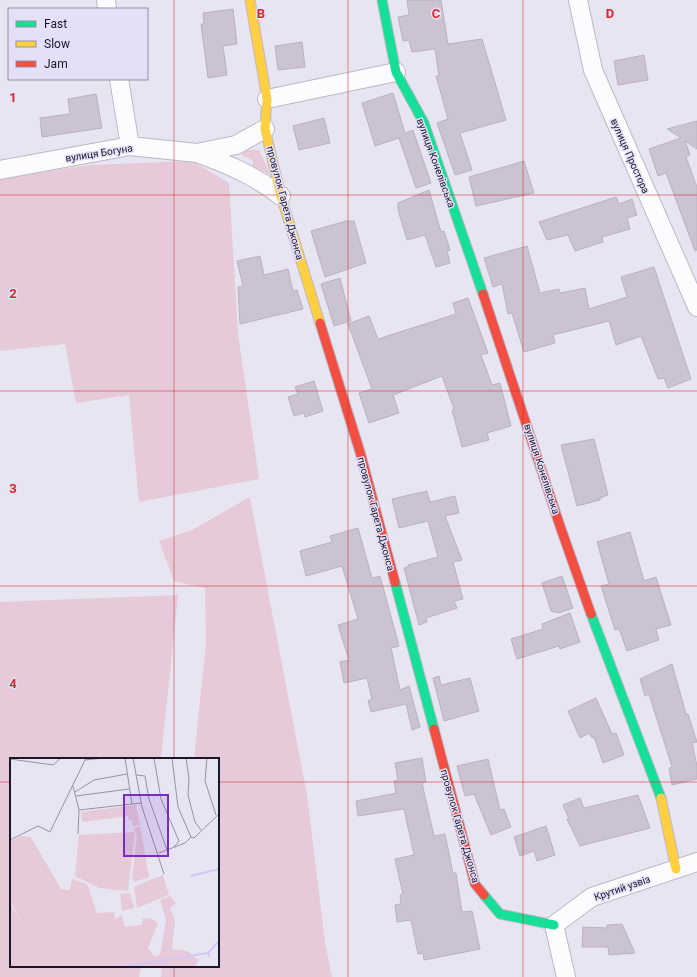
<svg xmlns="http://www.w3.org/2000/svg" width="697" height="977" font-family="Roboto,sans-serif">
<rect width="100%" height="100%" fill="#e8e5f2"/>
<path fill="#e6cad9" d="M247 150H259L271 175 253 167V161L242 155V153Z
M192 161 229 183 238 334 259 479 139 502 129 395 76 403 65 344 0 351V178L91 165Z
M250 497 307 795 325 942 332 977H161L162 966H218V759H194L206 643 205 588 174 581 159 541 192 530Z
M178 595 161 759H11V966H141L139 977H0V602Z"/>
<path fill="#cbc3d2" stroke="#bab2c1" d="M407 0H441L448 44 482 39 506 120 460 133 472 170 455 175 437 123 448 119 436 76H439L435 49 412 52 409 40 403 41 398 17 409 15Z
M233 9 237 44 223 46 227 75 208 78 201 24H204L203 13Z
M302 42 305 67 278 70 275 46Z
M644 55 648 80 618 85 614 61Z
M393 93 405 133 413 130 431 183 416 188 399 138 375 146 362 103Z
M96 94 102 128 42 137 40 118 70 114 68 99Z
M324 118 330 143 299 150 293 126Z
M697 121V149L685 141 690 155 686 157 697 187V250L695 251 666 173 658 176 649 149 681 138 667 129Z
M524 161 534 193 476 206 469 177Z
M429 190 441 232 444 231 450 250 447 251 450 263 436 267 425 235 407 240 398 210V203Z
M616 197 619 204 632 199 637 215 627 218 630 229 602 237 603 242 575 251 568 235 547 240 539 222Z
M346 221H354L366 263 325 277 311 231Z
M527 246 540 293 559 289 560 293 585 288 589 309 627 297 621 277 654 267 691 379 668 388 664 378 658 379 641 336 616 345 609 321 553 335 555 343 524 352 512 313 508 314 502 284 493 287 484 258Z
M260 256 264 275 288 269 293 291 297 290 303 309 240 324 238 287 243 286 237 261Z
M340 278 351 321 334 326 321 284Z
M468 298 488 353 481 355 492 385 500 383 511 426 487 433 489 440 462 447 452 410 454 409 442 376 393 395 399 413 369 423 359 393 372 389 348 324 369 316 378 339 456 314 453 303Z
M314 381 323 411 305 417 304 413 294 416 288 397 298 394 295 387Z
M594 439 608 495 600 498V500L577 506 561 445Z
M427 491 430 502 455 496 459 513 445 516 462 560 453 562 463 599 454 601 457 608 426 618 427 622 419 625 404 568 408 567V565L438 557 428 521 399 528 392 499Z
M358 528 372 578 380 576 399 646 391 648 400 690 409 686 420 727 412 730 406 704 371 712 368 701 372 699 367 678 344 683 340 662 349 660 338 625 358 619 342 566 306 576 300 551 332 542 330 536Z
M630 532 644 581 656 577 671 625 656 629 659 640 627 651 619 629 615 630 601 586 609 584 597 542Z
M562 576 573 608 559 613 551 611 542 583Z
M570 613 580 642 560 649 559 646 517 659 511 639 543 629 542 624Z
M672 664 686 714H688L697 742 692 743 697 766V779L672 785 669 768 672 767 649 694 645 696 640 679Z
M439 676 441 685 470 678 479 711 444 721 433 678Z
M596 698 612 734 616 733 624 755 603 763 594 737 592 738 589 733 580 738 568 711Z
M422 758 426 782 422 783 434 836 445 834 453 873H456L462 912 472 911 480 949 424 960 423 953 418 954 411 920 397 922 395 905 401 904 400 895 403 894 395 859 414 855 404 809 358 816 356 801 396 793 394 781 398 780 395 763Z
M488 759 500 810 504 809 511 827 491 835 474 794 465 796 457 766Z
M638 795 650 828 580 846 567 819H569L563 805 580 798 584 808Z
M546 826 555 855 537 861 534 851 520 856 514 837Z
M622 924 635 953 609 955 608 947H582L583 927 607 928V925Z"/>
<g fill="none" stroke-linecap="round" stroke-linejoin="round">
<g stroke="#bcb8c8" stroke-width="20">
<path id="street" d="M106 0 107 9
M578 0 593 70 697 307
M119 79 130 146
M267 99 396 72
M197 153C228 164 255 176 281 196
M0 170 130 146 197 153 236 145 265 129
M566 977 554 925 592 897 697 862"/>
</g>
<g stroke="#bcb8c8" stroke-width="11">
<path id="fast" d="M382 0 396 72 424 123 483 294
M395 582 434 729
M591 614 661 798
M484 895 500 914 554 925"/>
</g>
<g stroke="#bcb8c8" stroke-width="11">
<path id="slow" d="M250 0 267 99 265 129 281 196 320 323
M661 798 676 869"/>
</g>
<g stroke="#bcb8c8" stroke-width="11">
<path id="jam" d="M483 294 560 526 591 614
M320 323 360 452 395 582
M434 729 475 884 484 895"/>
</g>
<use href="#street" stroke="#fcfbfd" stroke-width="18"/>
<use href="#fast" stroke="#16e098" stroke-width="9"/>
<use href="#slow" stroke="#ffcf43" stroke-width="9"/>
<use href="#jam" stroke="#f24e42" stroke-width="9"/>
</g>
<path fill="none" stroke="#d62828" stroke-width="1" stroke-opacity="0.55" d="M174 0V759M348 0V977M523 0V977M0 195H697M0 391H697M0 586H697M0 782H11M218 782H697M174 966V977"/>
<g text-anchor="middle" dominant-baseline="central" stroke-width="3" stroke-linejoin="round" paint-order="stroke">
<g font-size="10" fill="#1b162a" stroke="#e5e0f7">
<text transform="translate(99 153) rotate(-9)">вулиця Богуна</text>
<text transform="translate(630 156) rotate(66)">вулиця Простора</text>
<text transform="translate(436 163) rotate(70)">вулиця Конелівська</text>
<text transform="translate(285 203) rotate(75)">провулок Гарета Джонса</text>
<text transform="translate(542 469) rotate(72)">вулиця Конелівська</text>
<text transform="translate(376 514) rotate(75)">провулок Гарета Джонса</text>
<text transform="translate(460 826) rotate(74)">провулок Гарета Джонса</text>
<text transform="translate(622 888) rotate(-19)">Крутий узвіз</text>
</g>
</g>
<g transform="translate(10 758)">
<rect width="209" height="209" fill="#e8e5f2"/>
<path d="M126 47 130 67 123 68 122 62H119L118 58 72 64 71 54ZM130 68 139 119 125 124 122 120 127 77 124 71ZM125 74 118 133 89 130 65 118 69 77ZM11 78 21 79 51 131 60 132 62 121 77 126 87 155 104 154 105 161 112 157 115 169 132 167V161L140 160 148 165 138 190 144 198 150 197 156 162 150 142 160 138 166 145 160 150 165 163 162 191 177 193 189 202 184 209H0V145L12 166 0 142V83ZM153 117 159 137 127 150 124 129ZM120 135 124 150 112 153 110 136Z" fill="#e6cad9"/>
<path fill="none" stroke="#d3c8f5" stroke-width="2" d="M181 118 209 111M199 199 198 195 209 183M112 209 198 195"/>
<path fill="none" stroke="#9692a2" stroke-width="1" d="M115 0 122 46M123 0 132 49 154 116M144 0 151 41 169 83 164 89M162 0 168 49 181 79M176 0 179 20 178 37 185 64 191 72M197 0 195 23 206 57M0 1 43 7 51 0M75 2 94 0M126 17 135 18 139 41 157 92M63 28 69 52 68 76M65 34 84 22 117 16M66 38 119 31M69 52 131 45M0 82 28 68 40 74 76 0M149 95 175 85 181 79 184 80 209 56"/>
<path fill="#7b2cbf" fill-opacity="0.15" stroke="#7b2cbf" stroke-width="2" d="M114 37H158V98H114Z"/>
<rect width="209" height="209" fill="none" stroke="#1b162a" stroke-width="2"/>
</g>
<g font-size="13" text-anchor="middle" font-weight="bold" fill="#d62828" stroke="#e5e0f7" stroke-width="3" stroke-linejoin="round" paint-order="stroke">
<text x="261" y="18">B</text>
<text x="436" y="18">C</text>
<text x="610" y="18">D</text>
<text x="13" y="102">1</text>
<text x="13" y="298">2</text>
<text x="13" y="493">3</text>
<text x="13" y="688">4</text>
</g>
<rect x="8" y="8" width="140" height="72" fill="#e5e0f7" stroke="#948fa5"/>
<rect x="16" y="21" width="20" height="6" fill="#16e098" stroke="#948fa5"/>
<text x="44" y="28" font-size="12" fill="#1b162a">Fast</text>
<rect x="16" y="41" width="20" height="6" fill="#ffcf43" stroke="#948fa5"/>
<text x="44" y="48" font-size="12" fill="#1b162a">Slow</text>
<rect x="16" y="61" width="20" height="6" fill="#f24e42" stroke="#948fa5"/>
<text x="44" y="68" font-size="12" fill="#1b162a">Jam</text>
</svg>
